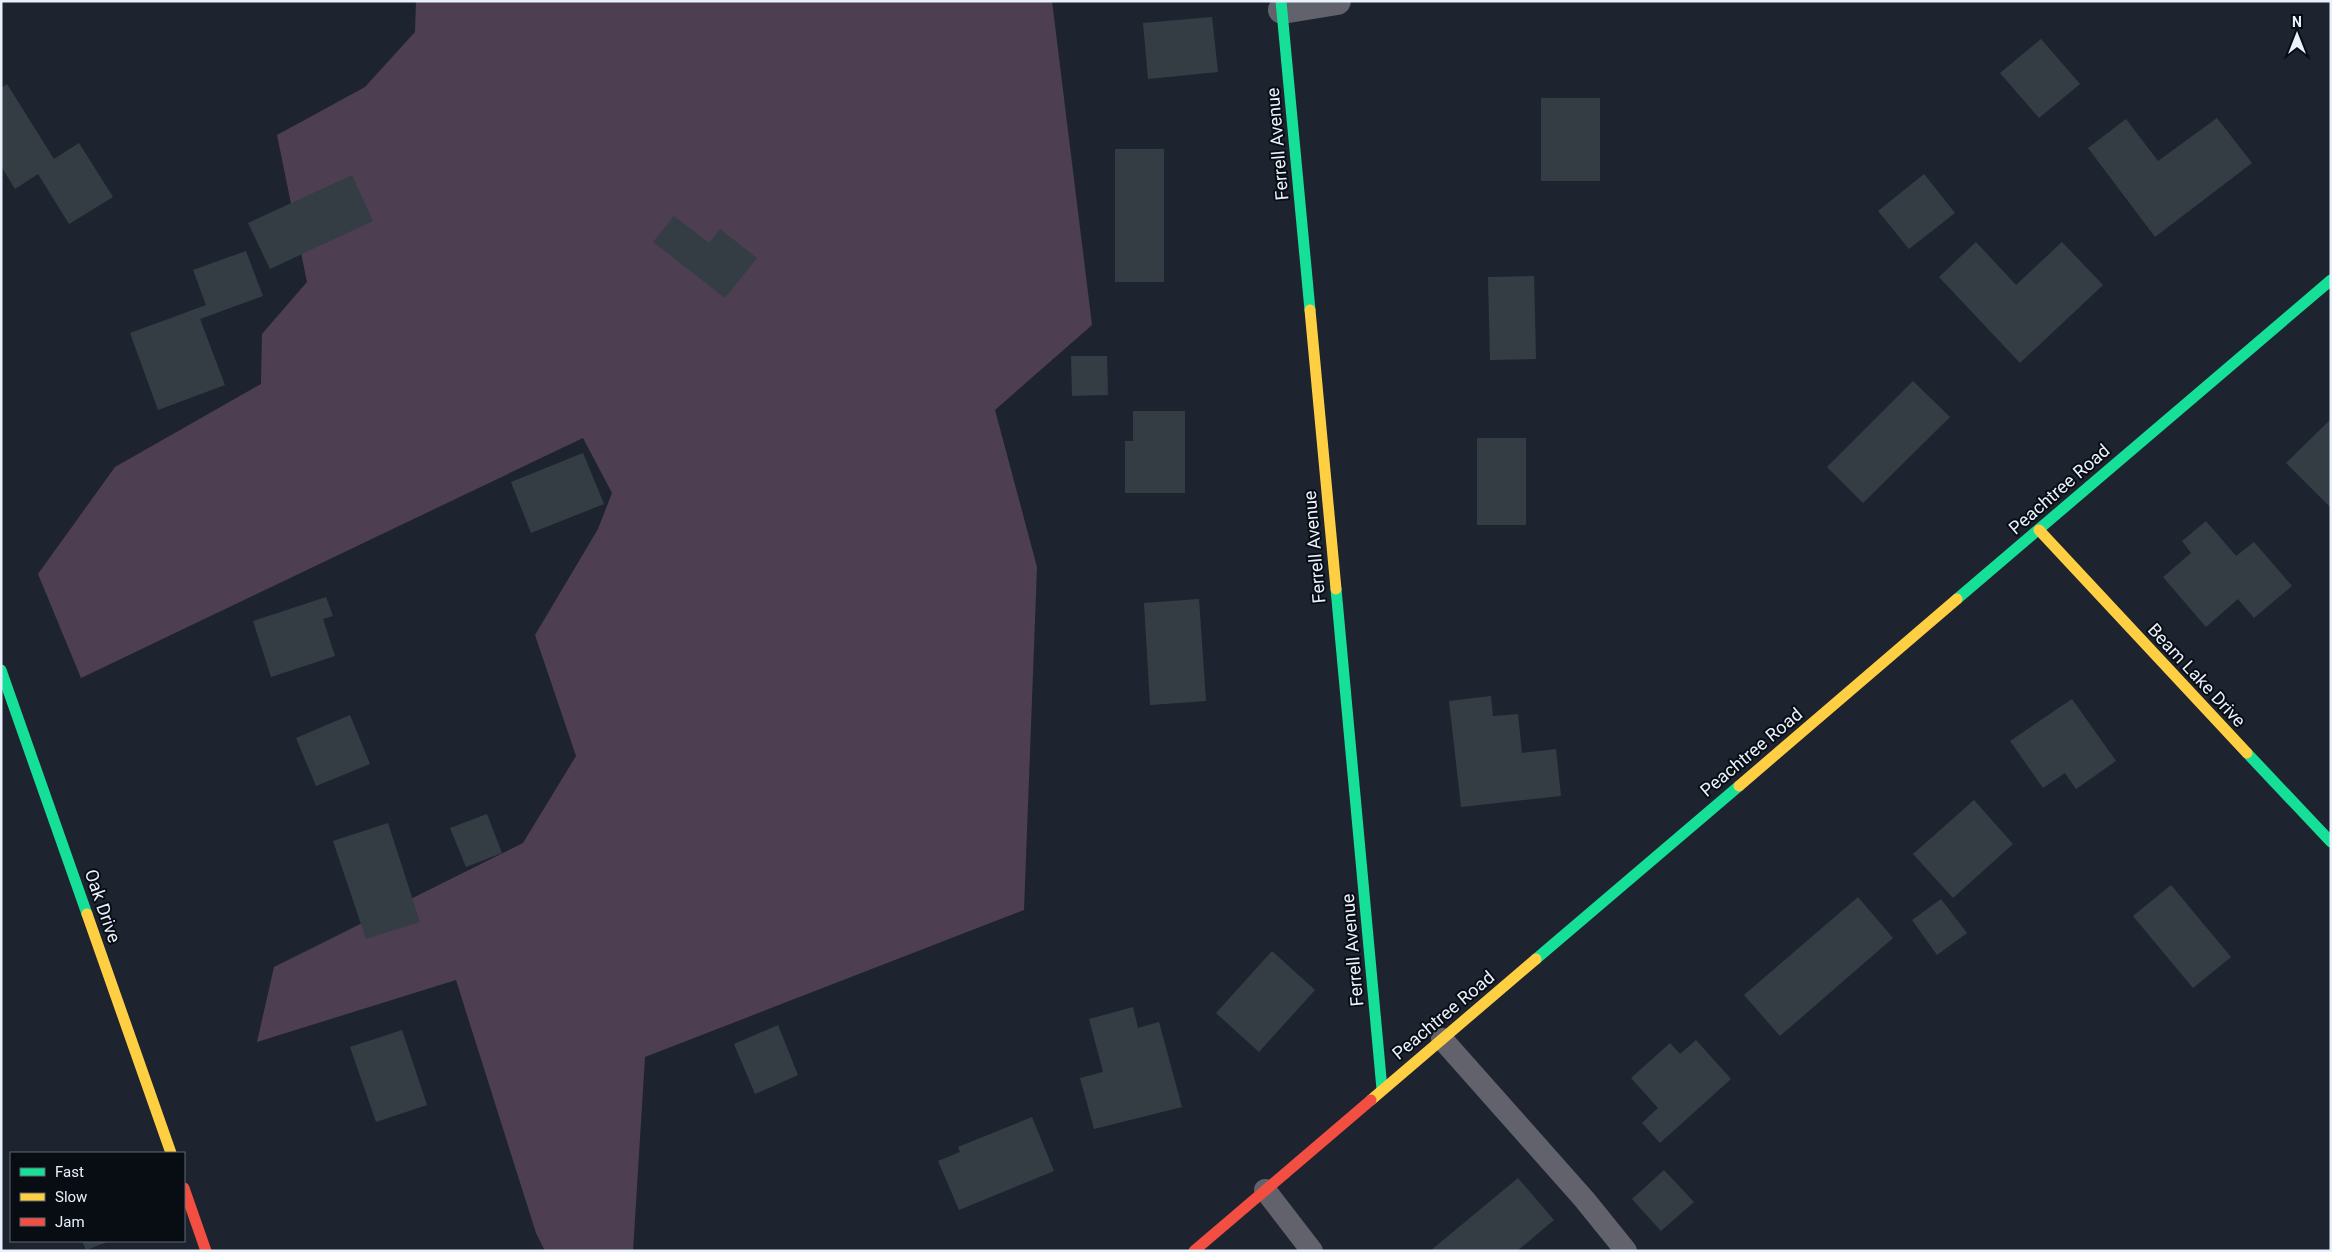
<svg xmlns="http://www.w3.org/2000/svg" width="2332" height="1252" font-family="Roboto,sans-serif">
<rect width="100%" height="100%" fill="#1e242f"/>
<path fill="#4d3f51" d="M416 1H1052L1092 325 995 410 1037 567 1024 910 645 1057 633 1251H545L536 1233 456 980 257 1042 274 967 523 843 576 756 535 635 598 529 612 493 583 438 81 678 38 574 115 467 261 384 262 334 307 282 277 135 365 87 415 32Z"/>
<path fill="#353d44" d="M1212 17 1218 72 1148 79 1143 23Z
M2041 39 2080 84 2039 118 2000 73Z
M7 84 54 159 79 143 113 197 69 224 38 174 15 189 1 166V88Z
M1541 98H1600V181H1541Z
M2217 118 2252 163 2155 237 2088 148 2126 119 2158 161Z
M1115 149H1164V282H1115Z
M1924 174 1955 213 1909 249 1878 211Z
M352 175 373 221 270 269 248 223Z
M674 216 709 243 720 229 757 258 725 298 653 242Z
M1976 242 2016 285 2062 242 2103 285 2020 363 1939 277Z
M246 251 263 296 200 319 225 385 158 410 130 333 206 305 193 270Z
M1534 276 1536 359 1490 360 1488 277Z
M1071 356H1107L1108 395 1072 396Z
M1913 381 1950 417 1863 503 1827 467Z
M1133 411H1185V493H1125V441H1133Z
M2331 419V508L2286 463Z
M1477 438H1526V525H1477Z
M583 453 604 504 531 533 511 482Z
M2206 521 2236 556 2254 542 2292 586 2254 618 2238 599 2206 627 2163 577 2191 553 2182 541Z
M326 597 333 616 323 619 335 656 271 677 253 621Z
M1199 599 1206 701 1150 705 1144 603Z
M1491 696 1493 716 1518 714 1522 753 1556 749 1561 796 1461 807 1449 701Z
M2072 699 2116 761 2076 789 2065 773 2043 788 2010 741Z
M350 715 370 764 316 786 296 738Z
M1974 800 2013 844 1953 898 1913 854Z
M487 814 502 853 466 867 450 828Z
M388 823 420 922 366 939 333 841Z
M2171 885 2231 957 2193 988 2133 916Z
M1858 897 1893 938 1780 1036 1744 995Z
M1941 899 1967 933 1937 955 1912 920Z
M1272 951 1315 990 1259 1052 1216 1013Z
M1133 1007 1138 1028 1159 1022 1182 1107 1094 1129 1080 1078 1103 1072 1089 1019Z
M778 1025 798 1075 755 1094 734 1044Z
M402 1030 427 1105 376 1122 350 1047Z
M1696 1040 1731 1079 1660 1143 1642 1123 1658 1108 1631 1078 1670 1043 1680 1054Z
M1032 1117 1054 1171 959 1210 938 1161 960 1152 958 1147Z
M1664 1170 1694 1202 1661 1231 1632 1199Z
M1518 1178 1554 1220 1517 1251H1430Z
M82 1241H110L86 1250Z"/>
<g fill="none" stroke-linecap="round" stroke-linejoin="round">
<path stroke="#62626d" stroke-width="22" d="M1442 1039 1584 1199 1626 1251
M1265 1190 1312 1251"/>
<path stroke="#62626d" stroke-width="28" d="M1282 10 1337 1"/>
<path stroke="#16e098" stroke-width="11" d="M1281 1 1310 310
M1336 589 1382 1089
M1957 599 2331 280
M1 670 87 914
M2247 753 2331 842
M1536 959 1739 786"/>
<path stroke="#ffcf43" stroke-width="11" d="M1310 310 1336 589
M2039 530 2247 753
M1739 786 1957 599
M87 914 171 1153
M1371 1100 1536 959"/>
<path stroke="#f24e42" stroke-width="11" d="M184 1188 206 1251
M1194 1251 1371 1100"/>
</g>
<g text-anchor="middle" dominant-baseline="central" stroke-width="4" stroke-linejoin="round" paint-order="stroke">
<g font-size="18" fill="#e9f1fd" stroke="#080d14">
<text transform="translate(1277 144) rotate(-95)">Ferrell Avenue</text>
<text transform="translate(2059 489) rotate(-41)">Peachtree Road</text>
<text transform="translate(1314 547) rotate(-95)">Ferrell Avenue</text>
<text transform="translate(2197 675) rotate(47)">Beam Lake Drive</text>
<text transform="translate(1751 752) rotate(-40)">Peachtree Road</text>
<text transform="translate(103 906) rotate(71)">Oak Drive</text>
<text transform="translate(1352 950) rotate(-95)">Ferrell Avenue</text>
<text transform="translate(1443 1015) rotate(-40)">Peachtree Road</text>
</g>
</g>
<rect width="2332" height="1252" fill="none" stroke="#e9f1fd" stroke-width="5"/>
<rect x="10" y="1152" width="175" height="90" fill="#080d14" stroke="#626871"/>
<rect x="20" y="1168" width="25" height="8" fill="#16e098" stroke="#626871"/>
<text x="55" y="1177" font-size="15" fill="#e9f1fd">Fast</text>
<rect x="20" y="1193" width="25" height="8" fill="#ffcf43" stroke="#626871"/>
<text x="55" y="1202" font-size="15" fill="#e9f1fd">Slow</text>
<rect x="20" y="1218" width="25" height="8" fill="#f24e42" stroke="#626871"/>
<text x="55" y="1227" font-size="15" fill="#e9f1fd">Jam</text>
<g transform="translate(2297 35)" stroke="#080d14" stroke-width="4" paint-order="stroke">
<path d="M0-4L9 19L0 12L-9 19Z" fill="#e9f1fd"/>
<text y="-8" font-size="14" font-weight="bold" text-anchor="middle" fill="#e9f1fd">N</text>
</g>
</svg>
